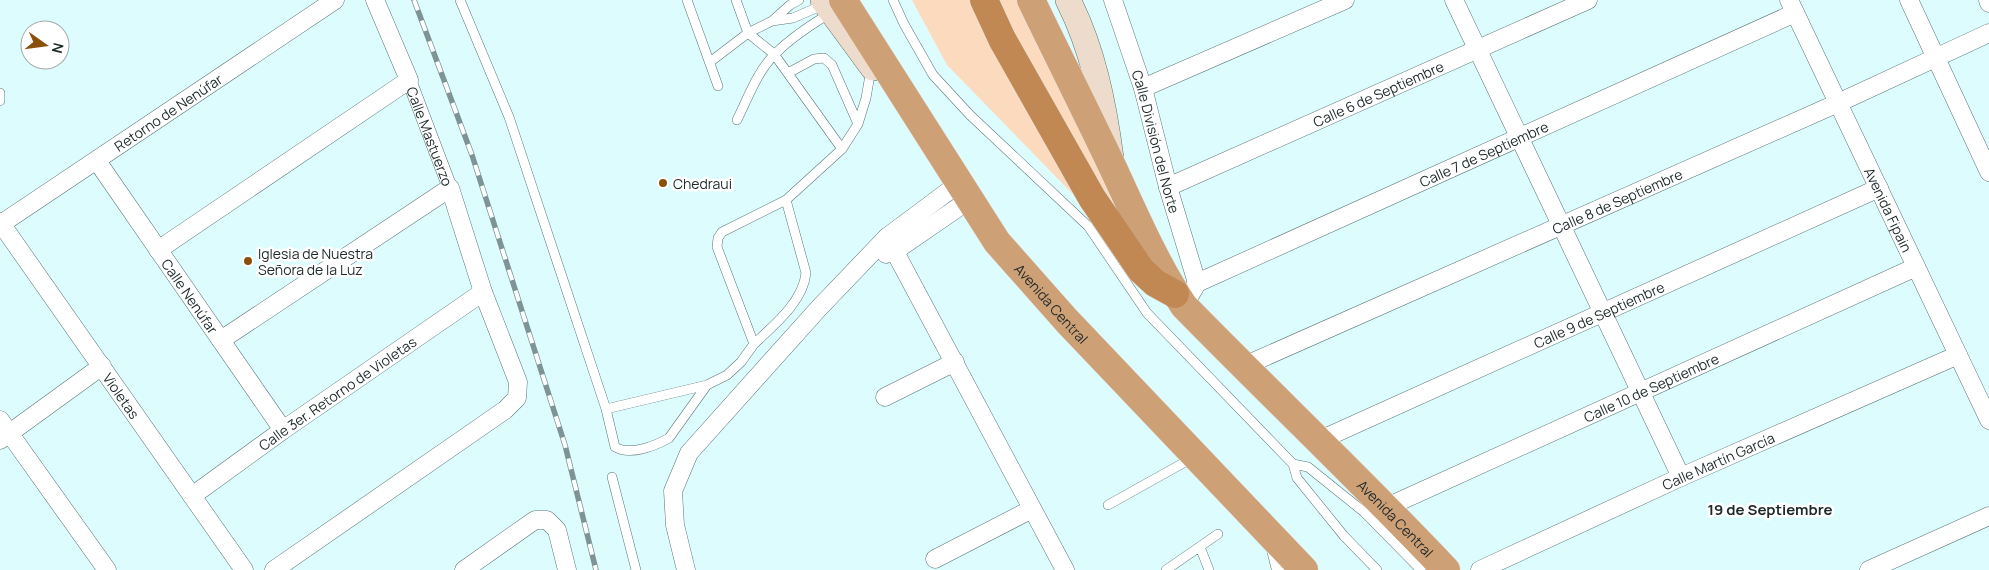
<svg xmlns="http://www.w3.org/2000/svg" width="1989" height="570" font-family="Manrope,sans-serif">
<rect width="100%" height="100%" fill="#ddfcfe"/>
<path fill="#fcdabe" d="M912 0H1017L1070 106 1139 262 947 65Z"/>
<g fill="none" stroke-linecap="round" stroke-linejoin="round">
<g stroke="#597576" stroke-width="10">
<path id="service" d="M460 0 509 117 606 409 615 447C630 456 655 446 669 438L707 385
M687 0 718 86
M736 0 748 33 774 54 842 149
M893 0 904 24 933 75 970 115 1088 226 1147 313 1293 464 1297 478 1344 536 1377 570
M772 21 790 5 799 0
M710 62 748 33 772 21 793 18 823 5
M788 73 814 59 824 58 832 65 858 124
M0 93V101
M737 120C748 98 757 71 776 53 792 37 812 24 832 12
M786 200 806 273C803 302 774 325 754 344L717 247 718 238 722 232 786 200 842 149 858 124 866 98 871 69
M606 409 707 385 727 375 741 362 754 344
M1293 464 1308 467 1364 512 1421 570
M612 477 636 570
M1108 505 1194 457
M1200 547 1209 570
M1166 570 1218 534"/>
</g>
<g stroke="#597576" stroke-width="15">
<g id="pedestrian">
<path id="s1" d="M409 80 450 188"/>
</g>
</g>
<g stroke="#597576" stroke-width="19">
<g id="minor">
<path id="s2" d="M1113 0 1143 88 1168 187 1197 283"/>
<path d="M1454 0 1681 477"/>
<path id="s3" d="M1789 0 1989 420"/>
<path d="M1909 0 1989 172"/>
<path d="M1988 0 1989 3"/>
<path d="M1143 88 1345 0"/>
<path id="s4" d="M97 161 283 430"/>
<path id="s5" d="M1168 187 1588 0"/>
<path id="s6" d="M0 222 244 570"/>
<path id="s7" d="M1 224 335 0"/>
<path d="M887 237 1065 570"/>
<path d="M158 250 409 80 375 0"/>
<path d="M886 254 895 251 969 200"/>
<path id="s8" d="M1184 306 1197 283 1795 13"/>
<path d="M221 340 450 188 483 292 518 382 517 398 505 410 274 570"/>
<path id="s9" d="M1244 366 1838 103 1989 33"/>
<path d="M885 397 955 362"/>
<path d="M0 420 107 570"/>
<path d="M0 440 102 366"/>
<path id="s10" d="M1318 441 1879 188"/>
<path id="s11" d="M192 496 283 430 483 292"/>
<path id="s12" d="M1387 507 1916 267"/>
<path d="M1274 541 1281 570"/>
<path d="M935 559 1032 509"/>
<path d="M464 570 535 520H547L557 530 567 570"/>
<path d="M686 570 675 525 673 491 689 453 819 308 887 237 958 184"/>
<path id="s13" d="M1480 570 1681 477 1958 355"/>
<path d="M1869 570 1989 516"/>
</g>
</g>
<g stroke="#597576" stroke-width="26">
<path id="secondary" d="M823 0 873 68
M1068 0C1093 49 1104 104 1111 158"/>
</g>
<g stroke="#e0e1e1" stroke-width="29">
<g id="trunk">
<path id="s14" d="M843 0 997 242 1067 321 1304 570"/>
<path id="s15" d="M1031 0C1058 56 1086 111 1113 168 1135 215 1155 263 1184 306 1271 395 1361 480 1446 570"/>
</g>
</g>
<g stroke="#e0e1e1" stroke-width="29">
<path id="motorway" d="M984 0 1002 39 1092 198 1141 270 1155 283 1175 294"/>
</g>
<use href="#service" stroke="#fff" stroke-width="9"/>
<use href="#pedestrian" stroke="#fff" stroke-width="14"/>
<use href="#minor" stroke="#fff" stroke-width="18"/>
<use href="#secondary" stroke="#eddbcb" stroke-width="25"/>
<use href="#trunk" stroke="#cea076" stroke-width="28"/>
<use href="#motorway" stroke="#c28853" stroke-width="28"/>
<g stroke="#7e9395" stroke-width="5.5">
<path id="rail" d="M414 0 472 155 565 445 596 570"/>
</g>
<use href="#rail" stroke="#fff" stroke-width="4" stroke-dasharray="11" stroke-linecap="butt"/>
</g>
<g fill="#8a4f09" stroke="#fff" stroke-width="2">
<circle cx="663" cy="183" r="5"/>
<circle cx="248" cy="261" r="5"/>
</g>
<g text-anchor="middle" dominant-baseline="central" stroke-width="5" stroke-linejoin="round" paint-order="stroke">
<g font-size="14" fill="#1e292a" stroke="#fff">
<text stroke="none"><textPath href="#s5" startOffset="230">Calle 6 de Septiembre</textPath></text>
<text stroke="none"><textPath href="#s7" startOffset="201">Retorno de Nenúfar</textPath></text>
<text stroke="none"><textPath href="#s1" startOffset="60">Calle Mastuerzo</textPath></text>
<text stroke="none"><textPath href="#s2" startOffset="148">Calle División del Norte</textPath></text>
<text stroke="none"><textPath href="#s8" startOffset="341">Calle 7 de Septiembre</textPath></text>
<text stroke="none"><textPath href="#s9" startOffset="408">Calle 8 de Septiembre</textPath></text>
<text stroke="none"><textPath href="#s3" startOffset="232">Avenida Fipain</textPath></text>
<text stroke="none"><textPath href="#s4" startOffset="164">Calle Nenúfar</textPath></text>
<text stroke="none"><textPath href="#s14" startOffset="369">Avenida Central</textPath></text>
<text stroke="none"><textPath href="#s10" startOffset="308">Calle 9 de Septiembre</textPath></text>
<text stroke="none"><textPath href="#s12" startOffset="290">Calle 10 de Septiembre</textPath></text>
<text stroke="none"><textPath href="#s11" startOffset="178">Calle 3er. Retorno de Violetas</textPath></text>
<text stroke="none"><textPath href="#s6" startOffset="212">Violetas</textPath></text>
<text stroke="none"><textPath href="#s13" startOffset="262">Calle Martín García</textPath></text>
<text stroke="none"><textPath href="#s15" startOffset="642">Avenida Central</textPath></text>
</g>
<g font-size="14" fill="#1e292a" stroke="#fff" text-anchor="start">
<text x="673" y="183">Chedraui</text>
<text x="258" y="253">Iglesia de Nuestra<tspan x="258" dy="16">Señora de la Luz</tspan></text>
</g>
<g font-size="15" font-weight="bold" fill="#1e292a" stroke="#fff">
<text x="1770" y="509">19 de Septiembre</text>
</g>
</g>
<g transform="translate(45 45) rotate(104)"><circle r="24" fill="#ffffff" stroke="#a5a9aa"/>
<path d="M0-4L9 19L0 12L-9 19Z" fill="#8a4f09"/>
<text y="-8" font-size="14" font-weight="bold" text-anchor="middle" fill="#1e292a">N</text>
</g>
</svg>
